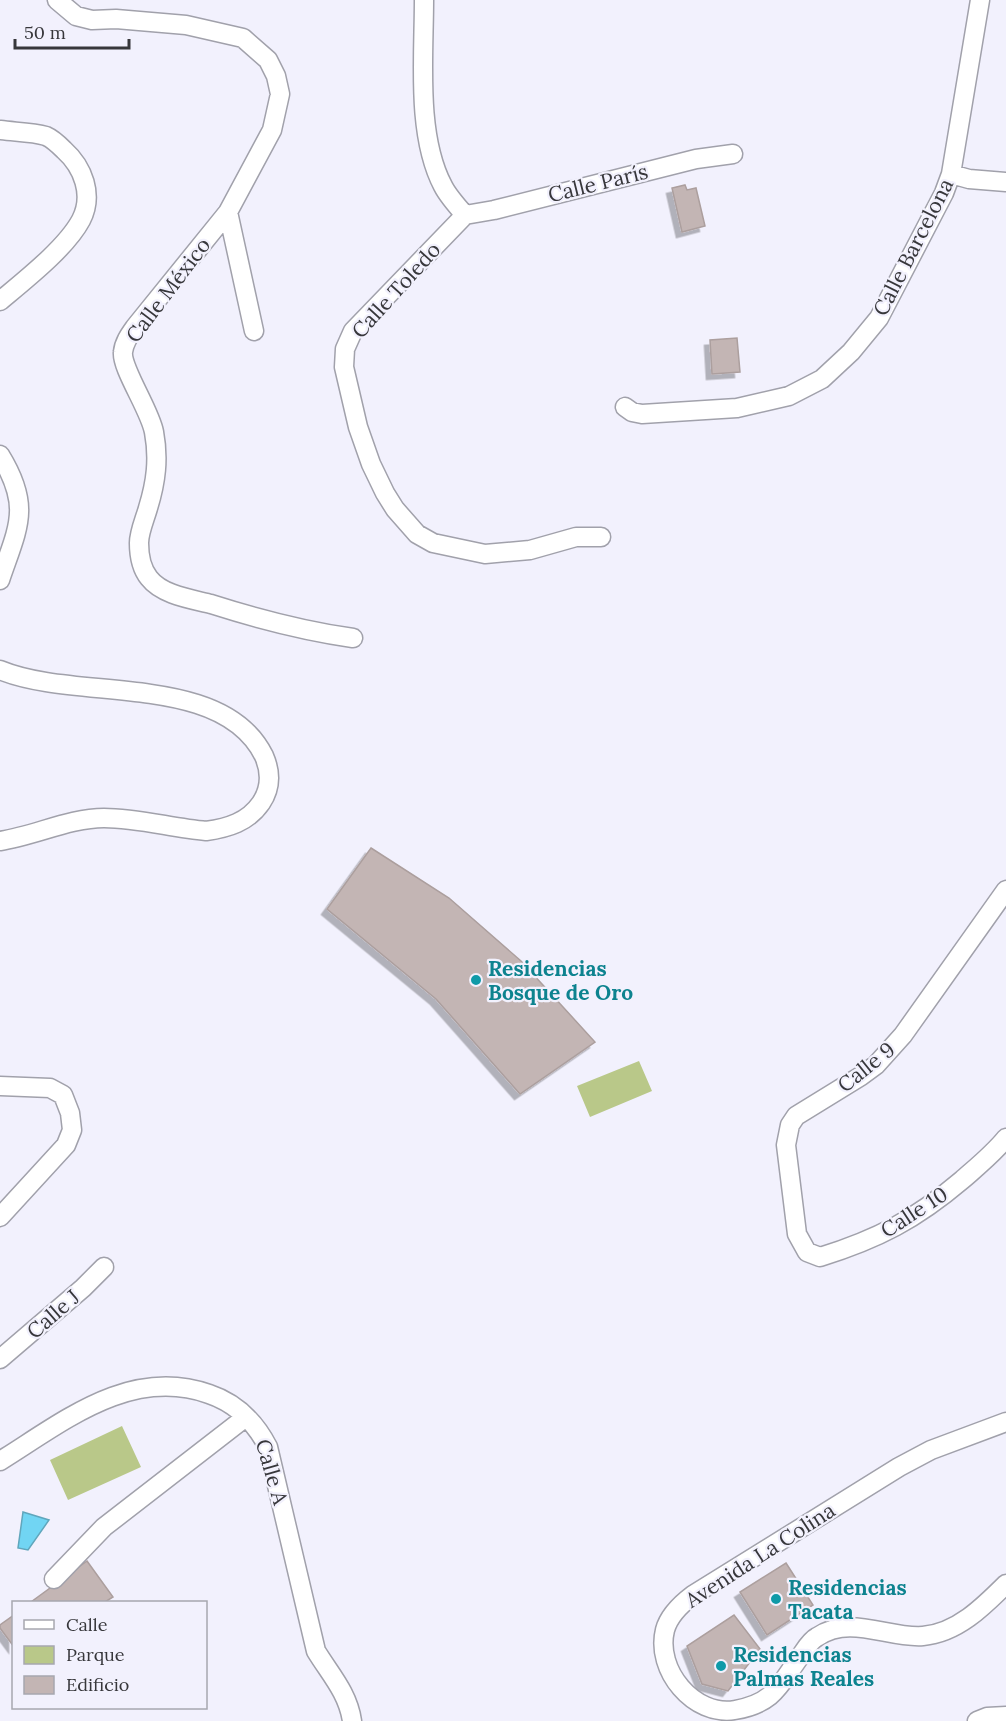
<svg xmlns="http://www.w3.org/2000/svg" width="1006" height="1721" font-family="Lora,serif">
<defs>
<filter id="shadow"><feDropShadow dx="-5.5" dy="5.5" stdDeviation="0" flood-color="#0004"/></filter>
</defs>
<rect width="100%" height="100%" fill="#f2f1fd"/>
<path fill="#b9c889" d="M639 1061 652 1091 590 1117 577 1086Z
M122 1426 141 1467 68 1500 50 1460Z"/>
<path fill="#71d5f3" stroke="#60a6bc" stroke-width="1.5" d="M23 1512 49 1520 28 1550 18 1548Z"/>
<path fill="#c3b5b4" stroke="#ac9f9e" stroke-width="1.5" filter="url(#shadow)" d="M685 185 687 190 696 188 705 226 682 232 672 188Z
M737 338 740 372 712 374 710 340Z
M371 848 449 898 521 961 595 1042 520 1094 436 999 327 909Z
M87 1561 113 1597 105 1602H31Z
M786 1563 813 1605 767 1635 740 1592Z
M14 1615V1647L0 1628V1625Z
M734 1615 760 1649 728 1691 702 1684 687 1646Z"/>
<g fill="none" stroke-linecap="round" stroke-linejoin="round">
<g stroke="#a1a1ab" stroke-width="21">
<path id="minor" d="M57 0 76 16 92 20 116 19 186 25 243 38 268 60 276 76 280 94 272 130 228 212 135 327C130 334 124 342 123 352 121 368 150 410 154 432 159 459 156 482 148 508 145 519 139 532 139 543 139 555 141 568 149 578 162 595 191 599 211 604 258 619 304 631 353 638
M424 0C424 57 416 135 443 186 448 196 457 206 465 215
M0 130C14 132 32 132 46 136 53 139 58 144 64 150 83 167 94 195 81 220 66 248 25 280 0 301
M951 174 969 179 1006 182
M228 212 254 331
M465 215 353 331 345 349 344 367 358 427 371 464 385 493 395 509 417 534 433 543 485 554 530 550 576 537H601
M465 215 494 210 696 159 733 154
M625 407 632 412 642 414 737 408 789 396 822 379 851 352 879 318 944 193 951 174 980 0
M0 455C32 507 18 527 0 580
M0 670C77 702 222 671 264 756 271 772 271 788 261 803 248 822 228 828 206 831 172 828 138 818 104 818 70 818 34 836 0 841
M1006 890 903 1035 876 1065 861 1076 796 1116 790 1125 786 1145 797 1234 807 1252 820 1257C878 1239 916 1219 962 1180 978 1166 993 1154 1006 1138
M0 1086 50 1088 63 1095 70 1113 72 1130 66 1145 0 1217
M0 1359 83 1288 104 1267
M1006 1422 931 1450 899 1467 693 1595C681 1604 669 1615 665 1630 655 1670 694 1717 735 1710 776 1703 780 1683 802 1654 806 1648 811 1640 817 1637 850 1614 889 1639 923 1636 957 1633 983 1607 1006 1584
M0 1461C63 1422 130 1366 209 1394 236 1403 255 1422 268 1447L316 1651C330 1674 348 1693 352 1721
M54 1579 104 1527 246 1417
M977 1721 987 1717 1006 1716"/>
</g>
<use href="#minor" stroke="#fff" stroke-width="18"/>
</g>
<g fill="#0f9aa8" stroke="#f2f1fd" stroke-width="2">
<circle cx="476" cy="980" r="6"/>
<circle cx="776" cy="1599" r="6"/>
<circle cx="721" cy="1666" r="6"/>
</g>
<g text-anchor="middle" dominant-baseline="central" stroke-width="4.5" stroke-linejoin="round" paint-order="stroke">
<g font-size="21" fill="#37373b" stroke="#f2f1fd">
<text transform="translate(598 183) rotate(-14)">Calle París</text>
<text transform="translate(913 247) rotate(-63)">Calle Barcelona</text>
<text transform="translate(168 290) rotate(-53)">Calle México</text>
<text transform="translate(396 290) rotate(-48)">Calle Toledo</text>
<text transform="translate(866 1067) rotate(-39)">Calle 9</text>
<text transform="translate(914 1212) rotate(-33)">Calle 10</text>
<text transform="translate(53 1314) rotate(-41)">Calle J</text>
<text transform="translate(272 1472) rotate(74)">Calle A</text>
<text transform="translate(760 1555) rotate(-33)">Avenida La Colina</text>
</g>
<g font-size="21" font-weight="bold" fill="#0d838f" stroke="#f2f1fd" text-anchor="start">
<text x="488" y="968">Residencias<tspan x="488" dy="24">Bosque de Oro</tspan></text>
<text x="788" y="1587">Residencias<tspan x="788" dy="24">Tacata</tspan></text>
<text x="733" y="1654">Residencias<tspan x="733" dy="24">Palmas Reales</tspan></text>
</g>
</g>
<rect x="12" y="1601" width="195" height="108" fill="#f2f1fd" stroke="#a7a7af" stroke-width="1.5"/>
<rect x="24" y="1620" width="30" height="9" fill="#ffffff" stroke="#a7a7af" stroke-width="1.5"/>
<text x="66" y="1631" font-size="18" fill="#37373b">Calle</text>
<rect x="24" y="1646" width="30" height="18" fill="#b9c889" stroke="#a7a7af" stroke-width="1.5"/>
<text x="66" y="1661" font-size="18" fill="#37373b">Parque</text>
<rect x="24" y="1676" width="30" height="18" fill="#c3b5b4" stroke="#a7a7af" stroke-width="1.5"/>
<text x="66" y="1691" font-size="18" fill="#37373b">Edificio</text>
<path d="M15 39v9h114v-9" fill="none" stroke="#37373b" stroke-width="3"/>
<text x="24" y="39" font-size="18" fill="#37373b" stroke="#f2f1fd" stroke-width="4.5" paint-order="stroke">50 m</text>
</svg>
